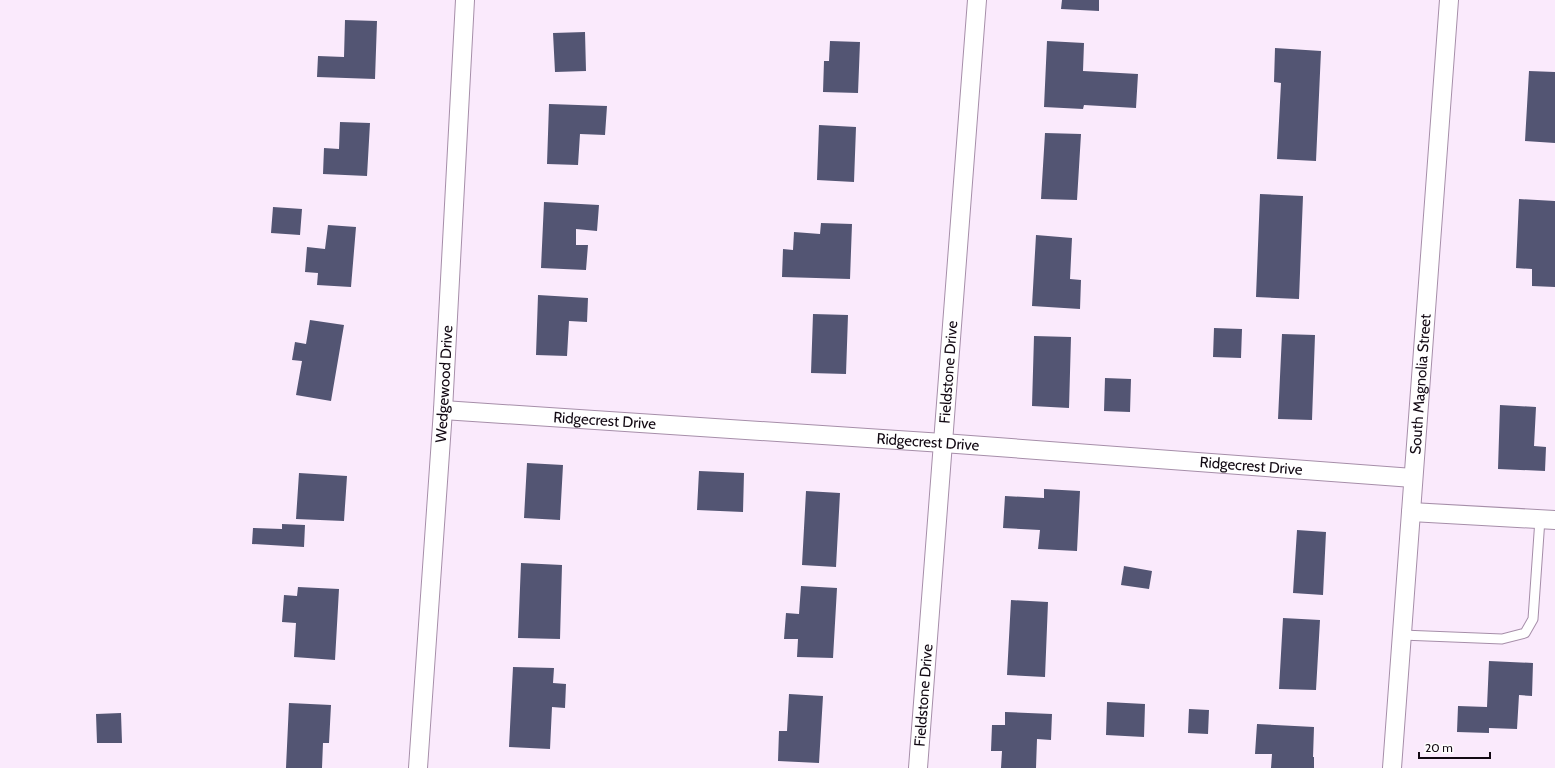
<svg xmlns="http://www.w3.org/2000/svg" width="1555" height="768" font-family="Cabin,sans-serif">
<rect width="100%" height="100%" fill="#faeafc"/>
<path fill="#535573" d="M1062 0H1099V11L1061 9Z
M345 20 377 21 375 79 317 77 318 56 344 57Z
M585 32 586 71 555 72 553 33Z
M830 41 860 42 858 93 823 92 824 61H829Z
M1047 41 1084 43 1083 71 1138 74 1136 108 1084 105 1083 109 1044 107Z
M1275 48 1321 51 1316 161 1277 159 1281 83 1274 82Z
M1529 71 1555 72V143L1525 141Z
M549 104 607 106 605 135 580 134 578 165 547 164Z
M340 122 370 123 367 176 323 174 324 148 339 149Z
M819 125 856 127 854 182 817 180Z
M1045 133 1081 134 1077 200 1041 199Z
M1260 194 1303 196 1299 299 1256 297Z
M1519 199 1555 201V287L1532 286V269L1516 268Z
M544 202 599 205 597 231 576 229V245H588L586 270 541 268Z
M273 207 302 209 300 235 271 233Z
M821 223 852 224 850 279 782 277 783 249 793 250 794 232 820 234Z
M328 225 356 227 351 287 317 285 318 273 305 272 307 247 325 249Z
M1036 235 1072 238 1070 279 1081 280 1080 309 1032 306Z
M538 295 588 298 587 322 569 321 567 356 536 355Z
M813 314 848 315 846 374 811 373Z
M310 320 344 325 331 401 296 395 302 361 292 360 295 342 306 344Z
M1214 328 1242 329 1241 358 1213 357Z
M1282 334 1315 335 1312 420 1278 419Z
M1034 336 1071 337 1069 408 1032 406Z
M1105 378 1131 379 1130 412 1104 411Z
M1500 405 1536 407 1534 446 1546 447 1545 471 1498 469Z
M527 463 563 465 560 520 524 518Z
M699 471 744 473 743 512 697 510Z
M299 473 347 476 344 521 296 519Z
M1044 489 1080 491 1077 551 1038 549 1040 530 1003 528 1005 496 1044 498Z
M806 491 840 493 836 567 802 565Z
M282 524 305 525 304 547 252 544 253 528 282 529Z
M1297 530 1326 532 1323 595 1293 593Z
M521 563 562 565 560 639 518 638Z
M1124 566 1152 571 1149 589 1121 585Z
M801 586 837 588 833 658 797 657 798 639H784L786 613 799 614Z
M298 587 339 589 335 660 294 657 296 623 282 622 284 595 297 596Z
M1011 600 1048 602 1045 677 1007 675Z
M1283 618 1320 620 1316 690 1279 689Z
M1489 661 1533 663 1532 696 1519 695 1517 729 1489 728V733L1457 732 1458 706 1487 707Z
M513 667 554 668 553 683 566 684 565 708 552 707 550 749 509 747Z
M789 694 823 696 819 763 778 761 779 731H787Z
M1107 702 1145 704 1144 737 1106 735Z
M289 703 331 705 329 743H323L322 768H286Z
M1189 709 1209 710 1208 734 1188 733Z
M1005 712 1052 714 1051 740 1037 739 1036 768H1001L1002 751H991L992 725H1005Z
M121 713 122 743H97L96 714Z
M1257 724 1314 727 1313 757H1314V768H1271L1272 754H1255Z"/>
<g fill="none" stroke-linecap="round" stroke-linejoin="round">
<g stroke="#a68ea9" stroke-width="11">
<path id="lane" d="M1402 635 1502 639 1525 633 1533 619 1540 519"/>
</g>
<g stroke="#a68ea9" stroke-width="20">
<g id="street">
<path id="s1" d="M443 410 943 443 1413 478"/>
<path d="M1411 512 1555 520"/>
<path id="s2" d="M418 768 443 410 465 0"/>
<path id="s3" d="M918 768 977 0"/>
<path id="s4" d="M1392 768 1449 0"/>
</g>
</g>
<use href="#lane" stroke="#fff" stroke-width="9"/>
<use href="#street" stroke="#fff" stroke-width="18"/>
</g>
<g text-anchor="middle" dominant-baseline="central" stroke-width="4" stroke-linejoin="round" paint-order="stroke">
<g font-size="15" fill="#120913" stroke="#fdfdfd">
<text stroke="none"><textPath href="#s3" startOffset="397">Fieldstone Drive</textPath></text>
<text stroke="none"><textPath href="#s2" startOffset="385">Wedgewood Drive</textPath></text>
<text stroke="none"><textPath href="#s4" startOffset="385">South Magnolia Street</textPath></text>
<text stroke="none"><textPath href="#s1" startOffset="162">Ridgecrest Drive</textPath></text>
<text stroke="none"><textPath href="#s1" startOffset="486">Ridgecrest Drive</textPath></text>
<text stroke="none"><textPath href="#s1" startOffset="810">Ridgecrest Drive</textPath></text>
<text stroke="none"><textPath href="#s3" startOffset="73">Fieldstone Drive</textPath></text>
</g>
</g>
<path d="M1419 752v6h71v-6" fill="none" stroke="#120913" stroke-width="2"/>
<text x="1425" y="752" font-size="12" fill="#120913" stroke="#fdfdfd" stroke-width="3" paint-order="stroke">20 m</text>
</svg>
